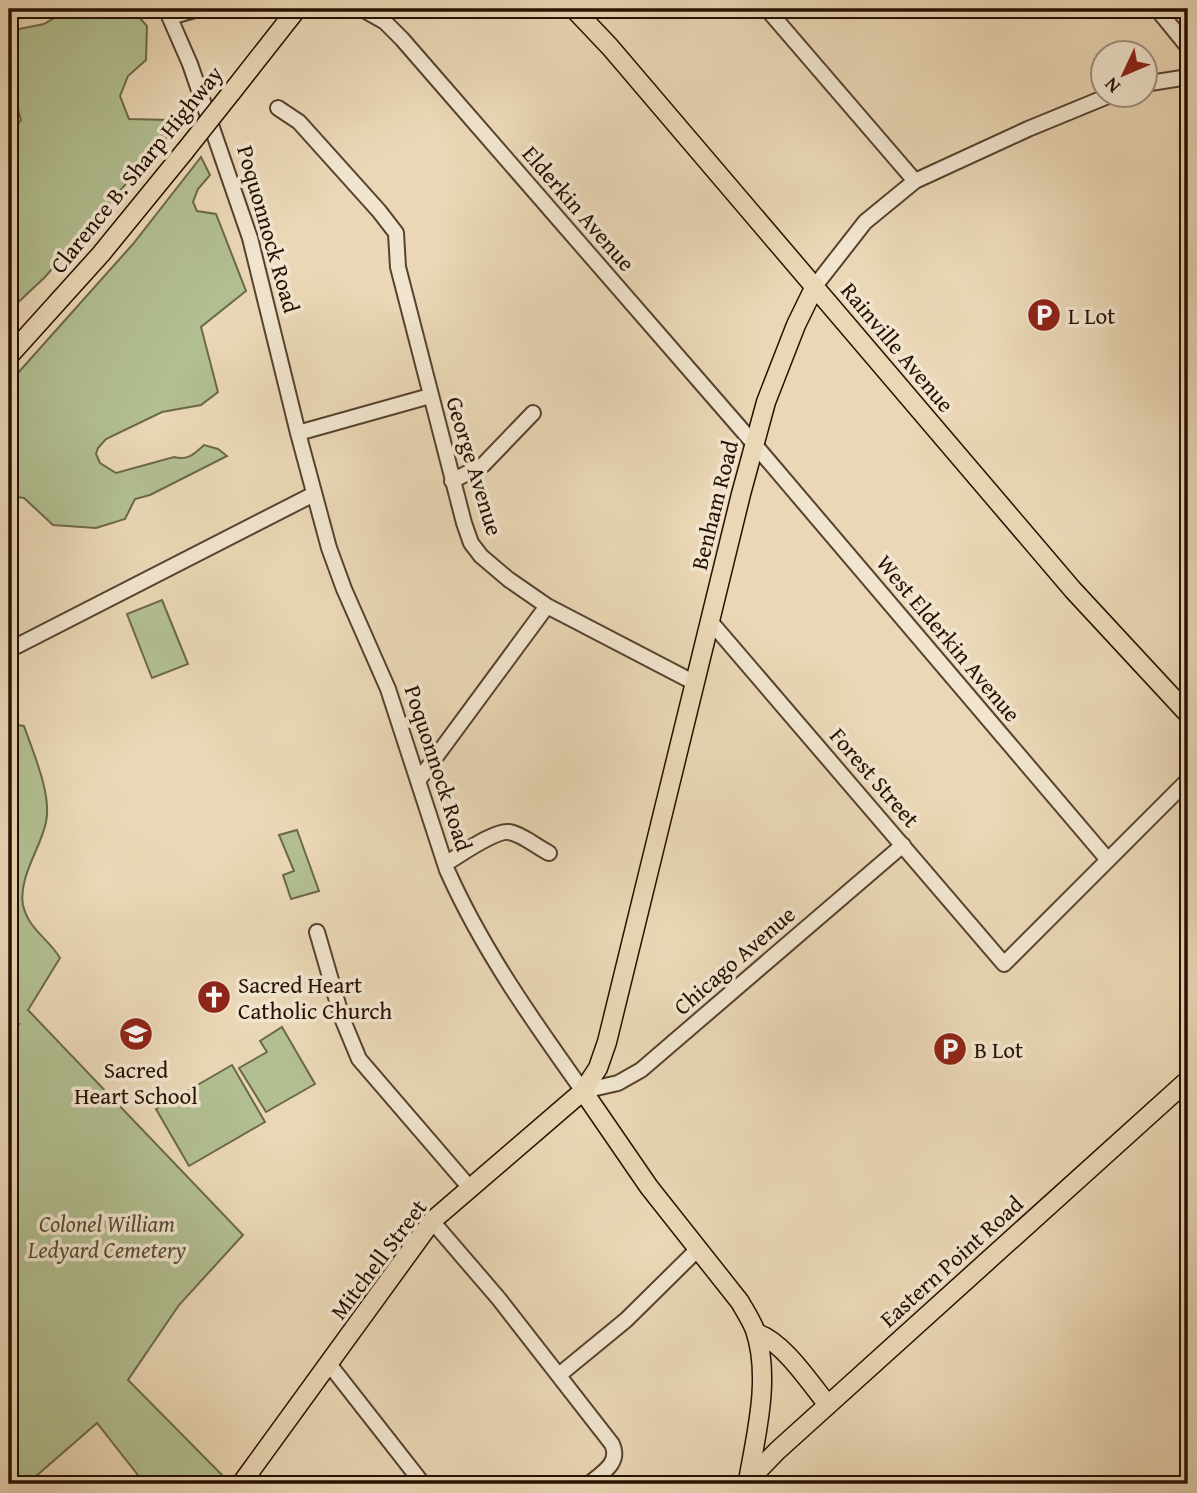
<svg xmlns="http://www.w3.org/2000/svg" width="1197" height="1493" font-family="'Gentium Book Plus',serif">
<rect width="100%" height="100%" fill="#ead7b5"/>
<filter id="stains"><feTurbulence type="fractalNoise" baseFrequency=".00286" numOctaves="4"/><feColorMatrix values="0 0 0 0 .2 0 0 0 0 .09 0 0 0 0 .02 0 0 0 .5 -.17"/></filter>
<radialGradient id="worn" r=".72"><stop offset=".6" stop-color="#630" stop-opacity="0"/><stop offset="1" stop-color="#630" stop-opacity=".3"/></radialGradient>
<path fill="#b2bf91" stroke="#6c684a" stroke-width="2" d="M69 9H132L147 26 146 60 128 76 120 96 129 119 170 120 173 130 45 277 9 311V135L21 120 9 78V31L44 24Z
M201 157 210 175 198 189 193 202 197 211 216 214 246 291 201 327 218 392 201 405 162 412 106 439 98 448 96 454 100 463 116 473 174 457C188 461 194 454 204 445L218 449 227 456 150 495 135 499 125 519 96 528 53 525 24 498 9 496V383L133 244Z
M162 600 188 664 152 678 127 614Z
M9 724 24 726C33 752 52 795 46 822 41 848 18 877 23 905 28 929 49 939 60 958L28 1010 243 1235 179 1305 128 1380 226 1479 221 1484H145L97 1423 27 1484H9V1042L19 1024 9 1023Z
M297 830 319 891 291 899 283 875 294 871 279 835Z
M282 1027 315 1084 266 1112 239 1068 267 1052 260 1041Z
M232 1065 265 1122 189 1166 156 1109Z"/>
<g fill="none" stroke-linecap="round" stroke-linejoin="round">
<g stroke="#57422f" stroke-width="18">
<path id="minor" d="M166 9 190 64 250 238 298 433 329 548 344 589 388 689 447 870C482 949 533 1021 583 1091L618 1083 641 1070 903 845
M362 9 385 22 402 39 755 445 1108 860
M767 9 915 181
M1157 9 1188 47
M170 17 198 9
M1144 84 1188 77
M278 108 299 122 379 211 396 233 398 267 464 523 471 543 481 556 508 579 547 606 695 683
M815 286 865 222 915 181 1028 129 1113 94
M298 433 430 396
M452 481 483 465 533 413
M710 621 1004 964 1188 780
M9 650 314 494
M418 781 547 606
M445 864C459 856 494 830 509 832 522 834 537 847 549 853
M317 932 342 1018 359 1059 470 1188
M432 1221 499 1299 612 1444C621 1463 602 1473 589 1484
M329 1364 423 1484
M559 1375 626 1320 698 1249"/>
</g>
<g stroke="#261102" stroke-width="21">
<path id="major" d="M574 9 610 47 1073 590 1188 714
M231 93 297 9
M9 356 101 254 185 151
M583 1091 649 1187 740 1302C745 1311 751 1320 755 1330 771 1377 756 1435 748 1481
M756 1333C783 1341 810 1383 828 1405
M748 1481 777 1451 1188 1080
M241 1484 432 1221 583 1091 598 1068 607 1042 741 494 766 402 796 325 815 286"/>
</g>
<use href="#minor" stroke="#f1e5cf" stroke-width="14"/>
<use href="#major" stroke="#ead7b5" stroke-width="18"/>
<g stroke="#261102" stroke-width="21" stroke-linecap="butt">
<path id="major-bridge" d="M185 151 231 93"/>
</g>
<use href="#major-bridge" stroke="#ead7b5" stroke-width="18"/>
</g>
<defs>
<g id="parking-disc" transform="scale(1.75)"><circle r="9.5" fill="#8f2418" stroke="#f1e5cf"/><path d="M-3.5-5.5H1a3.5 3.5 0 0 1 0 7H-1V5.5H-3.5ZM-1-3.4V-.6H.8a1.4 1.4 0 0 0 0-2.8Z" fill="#fff"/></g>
<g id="church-disc" transform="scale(1.75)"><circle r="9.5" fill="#8f2418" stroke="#f1e5cf"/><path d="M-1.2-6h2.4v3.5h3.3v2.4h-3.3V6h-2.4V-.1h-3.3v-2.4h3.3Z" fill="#fff"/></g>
<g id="school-disc" transform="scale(1.75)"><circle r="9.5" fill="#8f2418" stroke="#f1e5cf"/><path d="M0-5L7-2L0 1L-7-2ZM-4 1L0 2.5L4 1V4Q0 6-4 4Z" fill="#fff"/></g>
</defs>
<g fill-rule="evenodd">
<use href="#parking-disc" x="1044" y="315"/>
<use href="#church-disc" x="214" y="997"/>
<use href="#school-disc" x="136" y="1034"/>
<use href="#parking-disc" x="950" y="1049"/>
</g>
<g text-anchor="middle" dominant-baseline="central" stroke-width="7" stroke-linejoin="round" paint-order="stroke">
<g font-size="23" fill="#261102" stroke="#f1e5cf">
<text transform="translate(136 169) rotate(-51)">Clarence B. Sharp Highway</text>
<text transform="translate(579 208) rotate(49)">Elderkin Avenue</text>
<text transform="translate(269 229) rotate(74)">Poquonnock Road</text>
<text transform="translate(898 347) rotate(50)">Rainville Avenue</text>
<text transform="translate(475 466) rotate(73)">George Avenue</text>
<text transform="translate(714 505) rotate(-76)">Benham Road</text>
<text transform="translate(949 638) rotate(50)">West Elderkin Avenue</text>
<text transform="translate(439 768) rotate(72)">Poquonnock Road</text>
<text transform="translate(875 777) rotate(49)">Forest Street</text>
<text transform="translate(734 960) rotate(-41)">Chicago Avenue</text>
<text transform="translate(378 1259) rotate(-53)">Mitchell Street</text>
<text transform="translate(951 1261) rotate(-42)">Eastern Point Road</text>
</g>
<g font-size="23" fill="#261102" stroke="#f1e5cf" text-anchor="start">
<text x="1068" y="315">L Lot</text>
<text x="238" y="984">Sacred Heart<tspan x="238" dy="26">Catholic Church</tspan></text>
<text x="974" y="1049">B Lot</text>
<text x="136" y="1069" text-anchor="middle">Sacred<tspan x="136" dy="26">Heart School</tspan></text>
</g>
<g font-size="23" font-style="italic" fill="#574e34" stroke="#f1e5cf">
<text x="107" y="1223">Colonel William<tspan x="107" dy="26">Ledyard Cemetery</tspan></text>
</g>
</g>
<rect width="1197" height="1493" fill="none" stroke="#ead7b5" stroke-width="35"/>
<rect x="10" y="10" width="1176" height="1472" fill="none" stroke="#261102" stroke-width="3.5"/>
<rect x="18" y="18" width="1162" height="1458" fill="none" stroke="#261102" stroke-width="2"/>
<g transform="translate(1124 74) rotate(226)"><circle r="33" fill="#f1e5cf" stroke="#a0907d" stroke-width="2"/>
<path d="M0-5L12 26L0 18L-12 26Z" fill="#8f2418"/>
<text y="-10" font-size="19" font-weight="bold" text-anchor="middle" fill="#261102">N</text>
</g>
<rect width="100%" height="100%" filter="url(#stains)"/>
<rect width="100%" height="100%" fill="url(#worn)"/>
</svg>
